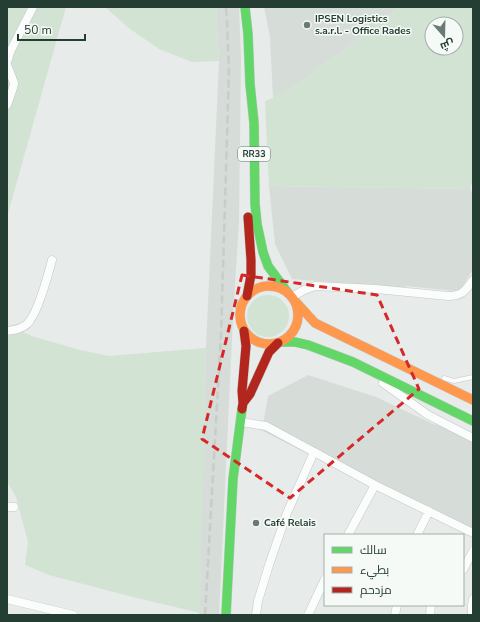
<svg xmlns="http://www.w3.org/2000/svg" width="480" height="622" font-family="'Nunito Sans',Cairo,sans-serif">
<rect width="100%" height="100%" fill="#e7ebe9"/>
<path fill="#d6dcd8" d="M216 7H239L241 58 239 222 233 317 219 615H199L206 348 219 61Z
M264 7H400L298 84 273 98 270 37Z
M269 186 470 189 473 194V269L461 289 457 291 405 286V288L292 279 275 244Z
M308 375 376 397 433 424 473 436V538L259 429 264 419 268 396Z"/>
<path fill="#d2e3d4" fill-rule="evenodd" d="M7 7H66L7 217Z
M105 7H216L219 61 192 62 159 49 130 29Z
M400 7H473V178L470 189 269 186 265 101 273 98 298 84ZM432 24H456V48H432Z
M247 316a21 21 0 1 1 42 0a21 21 0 1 1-42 0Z
M7 326 35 337 80 350 109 356 206 348 200 613 125 595 49 575 25 565 28 542 16 497 7 482Z"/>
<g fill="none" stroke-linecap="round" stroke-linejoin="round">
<g stroke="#c4c8c6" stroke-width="5">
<path id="lane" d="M444 378 454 381 473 377"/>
</g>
<g stroke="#c4c8c6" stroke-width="9">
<path id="street" d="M7 62 10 52 33 7
M7 65 14 83 13 88 7 105
M292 297 304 290 315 286 376 289 448 296C462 296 465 291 473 280
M7 331C14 330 22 329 27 324 38 314 48 275 52 260
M383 383 428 415 473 438
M241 422 266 426 375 485 473 533
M7 507H14
M348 535 375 485
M417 535 429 511
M463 570 473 551
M7 599 73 615
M256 615 258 601 269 565 287 513 314 452
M308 615 325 579
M395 615 397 605
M430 615 431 605
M472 615V605L473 599"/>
</g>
<g stroke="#c3c9c6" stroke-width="10">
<path id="fast" d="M245 7 248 34 250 84 254 123 255 204 257 224 263 252 268 266 288 293
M281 342H295L308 345 353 362 473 421
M226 615 233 479 242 409"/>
</g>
<g stroke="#c3c9c6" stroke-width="10">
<path id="slow" d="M240 315a29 29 0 1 1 58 0a29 29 0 1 1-58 0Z
M295 301 315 323 473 400"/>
</g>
<g stroke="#c3c9c6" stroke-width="10">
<path id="jam" d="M247 296 251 275V260L248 217
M243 403 250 394 269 352 278 343
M242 409 243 403 242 391 246 346 244 331"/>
</g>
<use href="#lane" stroke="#fbfcfc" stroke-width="4"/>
<use href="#street" stroke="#fbfcfc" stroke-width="8"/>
<use href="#fast" stroke="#63d668" stroke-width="9"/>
<use href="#slow" stroke="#ff974d" stroke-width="9"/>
<use href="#jam" stroke="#b3261e" stroke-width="9"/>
<path stroke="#c8ccca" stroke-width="2.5" stroke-dasharray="8 4" stroke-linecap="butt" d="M205 615 221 335 229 71 227 22 226 7"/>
</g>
<path fill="none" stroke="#d62828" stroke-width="3" stroke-dasharray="8 5" stroke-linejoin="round" d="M242 275 377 295 419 389 290 498 202 439Z"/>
<g fill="#697b73" stroke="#f6faf7" stroke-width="1.5">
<circle cx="307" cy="25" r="4"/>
<circle cx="256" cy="523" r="4"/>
</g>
<g text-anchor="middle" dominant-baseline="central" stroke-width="3" stroke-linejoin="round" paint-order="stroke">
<rect fill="#f6faf7" stroke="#64766e" stroke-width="1" x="238" y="147" width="32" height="14" rx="3"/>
<g font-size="9" font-weight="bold" fill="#253e33">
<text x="254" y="154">RR33</text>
</g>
<g font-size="10" font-weight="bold" fill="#253e33" stroke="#f6faf7" text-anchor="start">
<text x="315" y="19">IPSEN Logistics<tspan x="315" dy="12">s.a.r.l. - Office Rades</tspan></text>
<text x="264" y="523">Café Relais</text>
</g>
</g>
<rect width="480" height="622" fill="none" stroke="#253e33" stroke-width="16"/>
<rect x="324" y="534" width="140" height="72" fill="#f6faf7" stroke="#a2afa9"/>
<rect x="332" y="547" width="20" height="6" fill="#63d668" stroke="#a2afa9"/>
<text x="360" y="554" font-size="12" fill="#253e33">سالك</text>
<rect x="332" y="567" width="20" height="6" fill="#ff974d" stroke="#a2afa9"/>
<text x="360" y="574" font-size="12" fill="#253e33">بطيء</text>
<rect x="332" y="587" width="20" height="6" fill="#b3261e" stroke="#a2afa9"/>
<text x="360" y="594" font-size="12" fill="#253e33">مزدحم</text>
<g transform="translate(444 36) rotate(160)"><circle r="19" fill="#f6faf7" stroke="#a2afa9"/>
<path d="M0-3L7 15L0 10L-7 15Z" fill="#697b73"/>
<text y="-6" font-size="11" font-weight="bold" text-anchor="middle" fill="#253e33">ش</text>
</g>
<path d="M18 34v6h67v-6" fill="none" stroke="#253e33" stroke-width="2"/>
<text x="24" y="34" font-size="12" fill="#253e33" stroke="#f6faf7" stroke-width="3" paint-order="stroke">50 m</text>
</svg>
